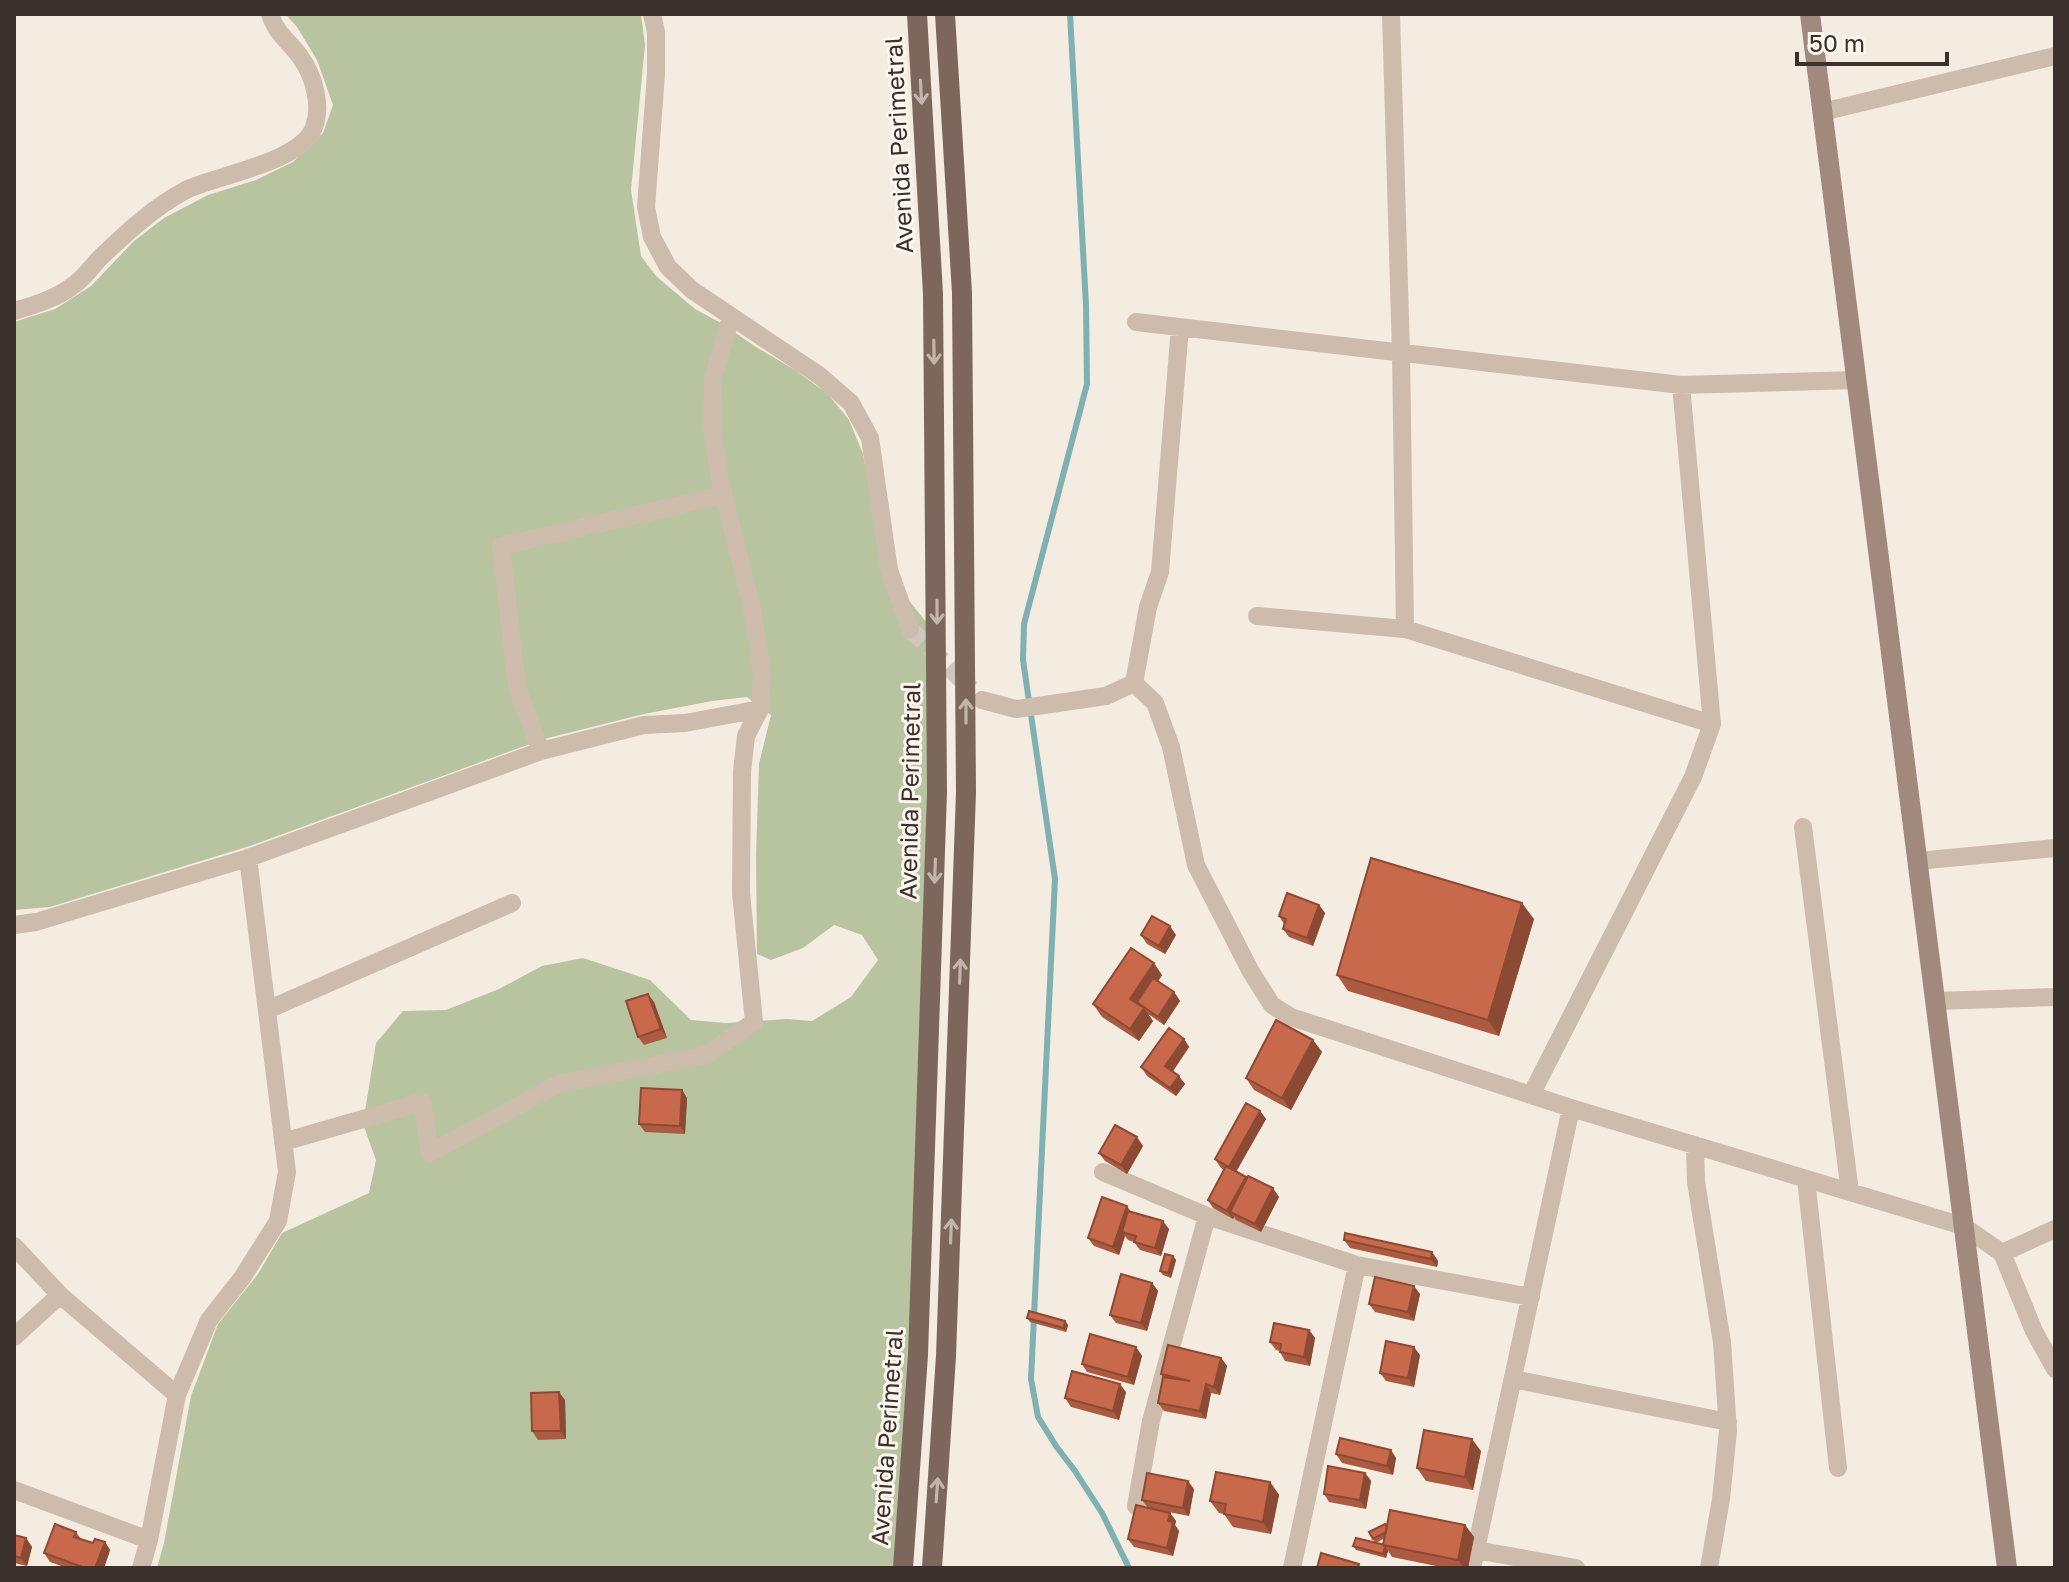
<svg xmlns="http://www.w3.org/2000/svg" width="2069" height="1582" font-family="'Golos Text',sans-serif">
<rect width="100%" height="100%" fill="#f4ebe1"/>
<path fill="#b8c4a0" d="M285 14H641L645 45 631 190 641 256 656 276 695 309 721 323 756 347 795 370 828 394 849 420 863 454 873 505 903 593 935 633 903 1568H157L164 1543 191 1396 218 1324 258 1274 282 1233 369 1193 376 1160 363 1124 376 1043 403 1011 446 1010 499 989 542 966 583 958 650 980 691 1020 726 1023 787 1019 812 1021 851 997 878 960 862 935 834 925 803 948 771 960 757 954 756 855 759 764 771 715 747 697 712 701 644 714 544 739 250 846 50 907 14 910V322L55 309 91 286 134 241 164 218 208 195 256 180 293 162 323 133 333 105 317 60 297 27Z"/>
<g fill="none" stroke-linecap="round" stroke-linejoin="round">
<path stroke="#7fb0b2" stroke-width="6" d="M1070 14 1086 305 1087 384 1024 624 1023 660 1055 879 1031 1379 1038 1417 1056 1446 1075 1471 1102 1513 1129 1568"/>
<path stroke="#cfc6bd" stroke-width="18" stroke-dasharray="18 9" stroke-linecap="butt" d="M910 629 971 689"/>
<path stroke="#cdbbac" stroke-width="18" d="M652 14 656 32V74L646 207 652 237 668 267 692 290 820 376 851 403 870 438 889 570 910 629
M1391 14 1401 353 1405 629
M1822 112 2055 56
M14 311C35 305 58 298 75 284 85 277 92 266 100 258 126 233 154 207 186 190 218 175 302 162 314 127 322 106 314 76 301 58 290 42 276 34 270 14
M1136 322 1681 385 1856 380
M1257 616 1405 629 1712 724
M1134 683 1148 607 1160 572 1180 327
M982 700 1016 709 1106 696 1134 683 1155 703 1171 747 1196 865 1251 972 1272 1005 1291 1017 1571 1108 1963 1226 2002 1253 2055 1229
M541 751 517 688 501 546 723 495
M1803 827 1850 1192
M1917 861 2055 848
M14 925 36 922 248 858 541 751 644 725 685 723 760 709
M1935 1001 2055 997
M267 1010 512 903
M1531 1095 1693 777 1712 724 1681 385
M283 1142 422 1102 430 1153 558 1084 706 1055 754 1022 741 893 742 772 746 736 760 709 762 674 753 613 720 480 712 429 713 378 731 317
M1695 1145 1696 1182 1722 1342 1728 1431 1721 1499 1709 1568
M1103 1172 1207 1216 1357 1265 1531 1297
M1806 1179 1838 1468
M14 1246 60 1295
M2002 1253 2034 1331 2055 1369
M14 1337 60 1295 177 1395
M1513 1379 1728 1422
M14 1490 149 1540
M1136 1506 1151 1421 1207 1216
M1476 1550 1576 1568
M141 1568 149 1540 177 1395 209 1320 242 1278 278 1221 287 1172 248 858
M1292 1568 1357 1265
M1472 1568 1571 1108"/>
<path stroke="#a18a7d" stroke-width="20" d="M1810 14 2007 1568"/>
<path stroke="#7d675c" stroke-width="20" d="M903 1568 918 1355 937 792 933 294 917 14
M932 1568 946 1356 966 792 962 293 945 14"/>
</g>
<path fill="#ac5a40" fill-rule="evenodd" d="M1319 905 1325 913 1313 946 1289 937 1283 929 1284 924 1279 916Z
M1534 919 1499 1036 1348 991 1337 975Z
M1141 935H1176L1165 954 1147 944Z
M1162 975 1158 981 1174 992 1180 1001 1164 1025 1148 1014 1153 1021 1139 1041 1102 1017 1093 1004Z
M654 1002 667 1038 644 1045 638 1037Z
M1184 1039 1189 1047 1173 1071 1185 1084 1176 1096 1147 1076 1141 1067Z
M1313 1040 1322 1052 1291 1110 1254 1090 1246 1078Z
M682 1090 687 1098 685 1134 645 1132 639 1124Z
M1260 1111 1266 1119 1236 1172 1279 1197 1261 1232 1236 1220 1234 1217 1233 1219 1213 1208 1208 1200 1224 1170 1221 1168 1215 1159Z
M1143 1146 1127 1174 1105 1161 1099 1153Z
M1130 1212 1169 1229 1161 1256 1140 1250 1134 1242 1128 1240 1125 1236 1119 1255 1094 1246 1088 1238Z
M1344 1240 1432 1252 1438 1261 1437 1267 1350 1248Z
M1173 1256 1176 1260 1171 1278 1163 1275 1160 1271Z
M1152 1283 1158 1291 1147 1331 1116 1323 1110 1315Z
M1420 1294 1414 1321 1375 1312 1369 1304Z
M1027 1318 1065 1321 1068 1325 1066 1332 1030 1322Z
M1309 1330 1315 1338 1310 1366 1285 1361 1280 1352V1351L1276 1350 1270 1342Z
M1136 1347 1142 1356 1134 1385 1087 1372 1082 1364Z
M1420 1355 1414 1387 1386 1381 1380 1373Z
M1221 1358 1227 1366 1220 1395 1211 1393 1206 1419 1164 1411 1158 1403 1163 1377 1161 1374Z
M1126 1392 1119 1420 1071 1407 1065 1398Z
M565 1400 566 1439 538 1440 532 1431Z
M1481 1451 1473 1490 1426 1481 1417 1468Z
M1336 1454 1396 1458 1393 1475 1342 1463Z
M1365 1473 1371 1481 1366 1509 1329 1502 1324 1494Z
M1270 1482 1279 1495 1271 1534 1233 1527 1224 1514 1219 1513 1210 1501Z
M1194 1489 1189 1516 1168 1512 1170 1513 1176 1521 1175 1525 1179 1531 1173 1556 1134 1547 1128 1539 1147 1507 1142 1500Z
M1465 1525 1474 1537 1468 1568H1446L1392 1557 1388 1551 1386 1558 1356 1550 1353 1546 1375 1543 1369 1532 1387 1527ZM1385 1538 1383 1545 1376 1543Z
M76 1532 81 1539 93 1543 105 1542 110 1550 104 1568H67L50 1562 44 1553Z
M14 1535 26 1538 32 1547 27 1566 14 1563Z"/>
<path fill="#8c4a34" d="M1522 903 1534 919 1499 1036 1488 1020Z
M1319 905 1325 913 1313 946 1307 938Z
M1170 926 1176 935 1165 954 1159 946Z
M1154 963 1162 975 1141 1008 1130 999Z
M1174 992 1180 1001 1164 1025 1158 1017Z
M648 994 654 1002 667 1038 661 1029Z
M1144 1008 1153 1021 1139 1041 1130 1029Z
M1184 1039 1189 1047 1171 1074 1165 1066Z
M1313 1040 1322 1052 1291 1110 1282 1098Z
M1179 1076 1185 1084 1176 1096 1170 1088Z
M682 1090 687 1098 685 1134 680 1126Z
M1260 1111 1266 1119 1234 1175 1229 1167Z
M1137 1137 1143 1146 1127 1174 1121 1165Z
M1246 1177 1252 1186 1230 1212 1234 1217 1233 1219 1227 1211Z
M1273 1188 1279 1197 1261 1232 1255 1224Z
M1127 1206 1132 1214 1122 1232 1125 1236 1119 1255 1113 1247Z
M1163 1221 1169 1229 1161 1256 1155 1248Z
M1432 1252 1438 1261 1437 1267 1431 1259Z
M1173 1256 1176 1260 1171 1278 1168 1273Z
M1152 1283 1158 1291 1147 1331 1141 1323Z
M1414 1286 1420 1294 1414 1321 1408 1312Z
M1065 1321 1068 1325 1066 1332 1064 1328Z
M1309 1330 1315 1338 1310 1366 1304 1357Z
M1136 1347 1142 1356 1134 1385 1128 1377Z
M1414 1347 1420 1355 1414 1387 1408 1378Z
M1221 1358 1227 1366 1220 1395 1214 1387Z
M1120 1384 1126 1392 1119 1420 1113 1411Z
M1206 1384 1211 1393 1206 1419 1200 1411Z
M559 1392 565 1400 566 1439 561 1431Z
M1472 1439 1481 1451 1473 1490 1465 1477Z
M1391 1450 1396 1458 1393 1475 1387 1466Z
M1365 1473 1371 1481 1366 1509 1360 1500Z
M1188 1481 1194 1489 1189 1516 1183 1508Z
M1270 1482 1279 1495 1271 1534 1263 1522Z
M1170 1513 1176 1521 1175 1525 1179 1531 1173 1556 1167 1548 1168 1521Z
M1465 1525 1474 1537 1468 1568H1464L1458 1560Z
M26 1538 32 1547 27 1566 21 1558Z
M105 1542 110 1550 104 1568H95Z
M1385 1547 1388 1551 1386 1558 1383 1554Z"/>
<path fill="#c8694b" stroke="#8c4a34" stroke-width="2" d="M1371 858 1522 903 1488 1020 1337 975Z
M1287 893 1319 905 1307 938 1283 929 1286 919 1279 916Z
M1152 916 1170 926 1159 946 1141 935Z
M1131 948 1154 963 1130 999 1144 1008 1130 1029 1093 1004Z
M1153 978 1174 992 1158 1017 1137 1002Z
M648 994 661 1029 638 1037 626 1001Z
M1276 1020 1313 1040 1282 1098 1246 1078Z
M1169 1028 1184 1039 1165 1066 1179 1076 1170 1088 1141 1067Z
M641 1088 682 1090 680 1126 639 1124Z
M1246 1103 1260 1111 1229 1167 1215 1159Z
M1115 1125 1137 1137 1121 1165 1099 1153Z
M1226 1166 1246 1177 1227 1211 1208 1200Z
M1248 1176 1273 1188 1255 1224 1230 1212Z
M1102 1197 1127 1206 1113 1247 1088 1238Z
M1128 1211 1163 1221 1155 1248 1134 1242 1136 1236 1122 1232Z
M1345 1233 1432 1252 1431 1259 1344 1240Z
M1165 1254 1173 1256 1168 1273 1160 1271Z
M1121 1274 1152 1283 1141 1323 1110 1315Z
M1375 1277 1414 1286 1408 1312 1369 1304Z
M1029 1311 1065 1321 1064 1328 1027 1318Z
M1274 1323 1309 1330 1304 1357 1280 1352 1281 1344 1270 1342Z
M1090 1334 1136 1347 1128 1377 1082 1364Z
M1386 1341 1414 1347 1408 1378 1380 1373Z
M1168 1345 1221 1358 1214 1387 1206 1384 1200 1411 1158 1403 1163 1377 1190 1381 1161 1374Z
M1072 1371 1120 1384 1113 1411 1065 1398Z
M559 1392 561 1431H532L531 1393Z
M1424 1430 1472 1439 1465 1477 1417 1468Z
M1340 1438 1391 1450 1387 1466 1336 1454Z
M1328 1466 1365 1473 1360 1500 1324 1494Z
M1216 1472 1270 1482 1263 1522 1224 1514 1226 1504 1210 1501Z
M1147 1473 1188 1481 1183 1508 1142 1500Z
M1136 1505 1170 1513 1168 1521 1173 1522 1167 1548 1128 1539Z
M1390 1510 1465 1525 1458 1560 1383 1545Z
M55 1524 76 1532 74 1537 93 1543 95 1539 105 1542 95 1568H85L44 1553Z
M1385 1524 1387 1527 1386 1532 1373 1539 1369 1532Z
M14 1535 26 1538 21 1558 14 1556Z
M1356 1538 1385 1545H1383L1385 1547 1383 1554 1353 1546Z
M1321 1553 1359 1564 1358 1568H1317Z"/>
<defs><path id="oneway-shaft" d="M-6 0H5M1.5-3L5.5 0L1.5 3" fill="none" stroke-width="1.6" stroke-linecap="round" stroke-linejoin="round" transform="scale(2)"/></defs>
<g stroke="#c2b5ac">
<use href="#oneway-shaft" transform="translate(921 92) rotate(87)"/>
<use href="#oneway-shaft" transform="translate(934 352) rotate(89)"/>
<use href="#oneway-shaft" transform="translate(937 612) rotate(90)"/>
<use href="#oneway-shaft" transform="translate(966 711) rotate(-90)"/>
<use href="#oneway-shaft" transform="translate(935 871) rotate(92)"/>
<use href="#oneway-shaft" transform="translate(960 971) rotate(-88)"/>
<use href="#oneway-shaft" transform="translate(951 1231) rotate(-88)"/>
<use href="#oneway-shaft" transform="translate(937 1490) rotate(-86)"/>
</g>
<g text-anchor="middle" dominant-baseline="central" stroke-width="6" stroke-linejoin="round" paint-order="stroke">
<g font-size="24" fill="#3b302b" stroke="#fbf5ee">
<text transform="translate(898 145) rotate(-93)">Avenida Perimetral</text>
<text transform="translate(909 791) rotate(-89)">Avenida Perimetral</text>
<text transform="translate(886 1437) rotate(-86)">Avenida Perimetral</text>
</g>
</g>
<rect width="2069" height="1582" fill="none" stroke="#3b302b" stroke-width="32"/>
<path d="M1797 52v12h150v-12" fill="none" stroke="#3b302b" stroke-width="4"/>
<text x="1809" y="52" font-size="24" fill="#3b302b" stroke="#fbf5ee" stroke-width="6" paint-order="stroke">50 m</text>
</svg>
